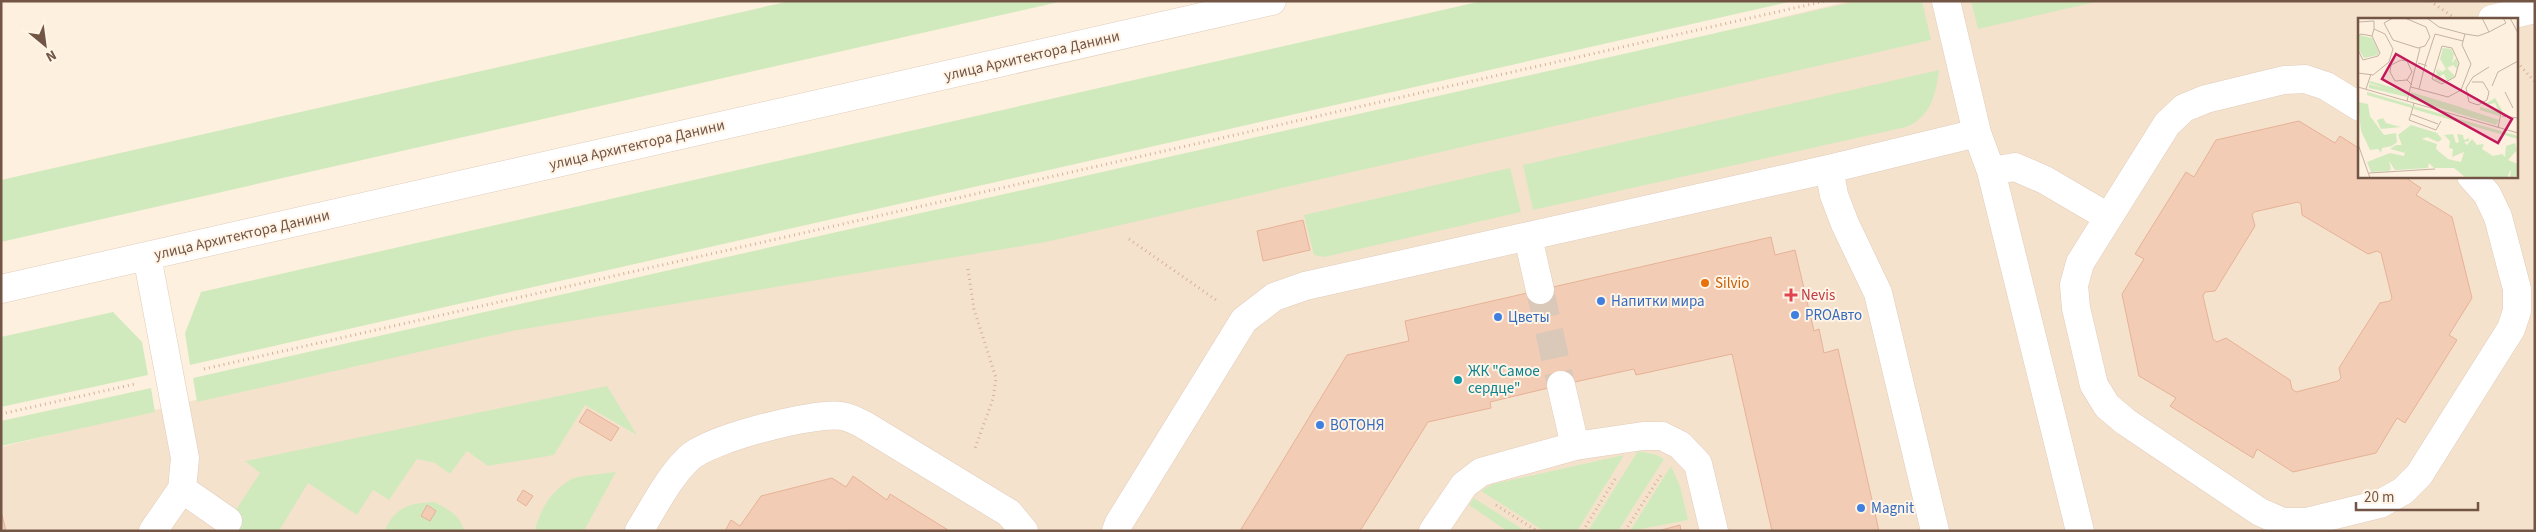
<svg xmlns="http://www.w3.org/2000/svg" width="2536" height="532" font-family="'Source Sans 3',sans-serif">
<rect width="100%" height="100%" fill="#fdf0df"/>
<path fill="#f5e2cd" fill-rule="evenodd" d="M1850 1H2535V531H1V447ZM2360 19H2517V176H2360Z"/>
<path fill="#d1eabd" d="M790 1H1063L1 242V180Z
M1482 1H1793L190 365 185 333 201 292Z
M1857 1H1922L1931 40 1046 242 512 331 197 402 193 378Z
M1971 1H2100L1978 29Z
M1939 70C1936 94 1931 117 1906 127L1533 210 1523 165Z
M1510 168 1521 212 1324 257 1314 255 1304 215Z
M113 312 142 342 148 375 1 407V337Z
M607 386 637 435 585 405 554 455 488 466 467 451 450 474 435 463 417 459 389 500 373 490 357 515 308 483 279 531H222L260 473 245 461Z
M151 388 155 412 1 446V421Z
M1638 451 1657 455 1664 459 1618 531H1588Z
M1624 455 1577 531H1544L1481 491 1493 484Z
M1671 466 1680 486 1688 520 1630 531Z
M616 472 584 531H535C539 511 551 491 570 480 579 475 604 474 616 472Z
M1474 498 1525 531H1507L1469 505Z
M434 502C446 508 461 515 464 531H385C394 507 410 503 434 502Z"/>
<path fill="#f3ccb6" stroke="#e6b296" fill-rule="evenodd" d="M2299 121 2335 143 2340 136 2360 149V176H2403L2421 188 2416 195 2452 217 2472 298 2449 335 2457 340 2405 423 2397 418 2376 453 2293 472 2257 449 2253 458 2170 406 2176 398 2139 376 2122 294 2144 259 2135 254 2186 172 2194 177 2216 140ZM2298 202 2301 204 2302 215 2368 254 2377 251 2381 253 2392 298 2390 301 2380 303 2339 368 2341 378 2338 381 2296 392 2292 389 2290 380 2226 338 2217 342 2213 339 2203 296 2205 292 2215 291 2255 226 2252 215 2254 212Z
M1303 220 1310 250 1263 261 1257 231Z
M1771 237 1775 255 1795 250 1814 331 1819 329 1824 353 1838 349 1879 531H1772L1732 354 1636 375 1634 369 1561 385 1490 402 1491 408 1428 422 1360 531H1240L1347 355 1409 341 1405 321Z
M587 409 619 428 611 441 579 422Z
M853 476 887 500 890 494 948 530 725 531 731 520 740 526 761 496 832 478 846 487Z
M523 490 533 496 526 506 517 500Z
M427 505 436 511 430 521 421 516Z
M1 511 6 531H1Z
M1680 525 1681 531H1658Z"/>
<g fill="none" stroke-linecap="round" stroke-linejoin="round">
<path stroke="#dac9b9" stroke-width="28" stroke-dasharray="28 14" stroke-linecap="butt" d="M1540 290 1561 385"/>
<g stroke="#e1ccbb" stroke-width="29">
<path id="minor" d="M1946 1 1977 133 1991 171 2080 531
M2492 19 2535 9
M2360 107 2326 86 2305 79 2284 80 2206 99 2184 108 2167 124 2080 263 2074 285 2076 308 2094 385 2107 406 2126 422 2260 512 2283 522H2306L2380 504 2403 491 2419 475 2511 329 2517 311V289L2498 217 2487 194 2471 176
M1829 169 1834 195 1845 224 1878 293 1935 531
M1991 171 2015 167 2045 180 2108 217
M1528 237 1540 290
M147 256 185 458 182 489 228 521
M1 289 1272 1
M1561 385 1575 446
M153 531 182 489
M639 531C654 507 668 478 689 458 709 439 813 412 841 416 849 417 859 422 866 426L1009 513 1024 531
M1116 531 1119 523 1244 320 1274 297 1305 286 1829 169 1977 133
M1433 531 1464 485 1481 472 1575 446 1643 436H1662L1680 445 1698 464 1714 531"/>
</g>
<path stroke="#d7b099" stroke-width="3" stroke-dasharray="1 4" stroke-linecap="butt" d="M2430 1 2456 19
M2517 62 2535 82
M1129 239 1216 300
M968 269 974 309 996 378 993 399 974 451
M204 369 1825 1
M1 414 135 384
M1496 505 1537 531
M1583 531 1617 476
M1625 531 1661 475"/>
<use href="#minor" stroke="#fff" stroke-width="28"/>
</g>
<circle fill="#e8710a" stroke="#fff4e6" stroke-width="2" cx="1705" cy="283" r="5"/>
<path fill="#e0444e" stroke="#fff4e6" stroke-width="2" d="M1788.5 287.5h5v5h5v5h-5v5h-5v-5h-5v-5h5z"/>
<g fill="#3f7fe0" stroke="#fff4e6" stroke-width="2">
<circle cx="1601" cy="301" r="5"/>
<circle cx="1795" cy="315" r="5"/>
<circle cx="1498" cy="317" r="5"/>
<circle cx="1320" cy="425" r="5"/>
<circle cx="1861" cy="508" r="5"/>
</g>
<circle fill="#0f9aa8" stroke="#fff4e6" stroke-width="2" cx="1458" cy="380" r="5"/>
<g text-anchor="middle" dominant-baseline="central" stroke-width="4" stroke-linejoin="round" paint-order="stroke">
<g font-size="15" fill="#735546" stroke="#fff4e6">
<text transform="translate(1032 56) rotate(-13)">улица Архитектора Данини</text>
<text transform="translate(637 145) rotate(-13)">улица Архитектора Данини</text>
<text transform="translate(242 235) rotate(-13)">улица Архитектора Данини</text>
</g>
<g font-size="15" fill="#c56008" stroke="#fff4e6" text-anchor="start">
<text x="1715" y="283">Silvio</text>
</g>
<g font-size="15" fill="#be3a42" stroke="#fff4e6" text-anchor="start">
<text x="1801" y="295">Nevis</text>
</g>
<g font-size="15" fill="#366cbe" stroke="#fff4e6" text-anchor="start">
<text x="1611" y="301">Напитки мира</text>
<text x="1805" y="315">PROАвто</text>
<text x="1508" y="317">Цветы</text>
<text x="1330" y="425">ВОТОНЯ</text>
<text x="1871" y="508">Magnit</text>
</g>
<g font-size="15" fill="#0d838f" stroke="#fff4e6" text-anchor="start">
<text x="1468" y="371">ЖК "Самое<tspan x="1468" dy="17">сердце"</tspan></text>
</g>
</g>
<g transform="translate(2358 18)">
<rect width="160" height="160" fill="#fdf0df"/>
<path d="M1 17 14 20 21 34 20 37 6 40 0 30ZM85 30 93 31 96 36 94 45 98 40 100 44 99 51 95 47 89 50 97 58 89 63 86 56 82 58 85 65 76 61 79 58 78 51 83 55 79 49 84 54 88 51 82 41ZM12 63 51 74 49 79 11 70V66L26 70 11 65ZM9 74 54 87V90L9 77ZM53 74 99 88 141 102 138 107 52 81ZM137 80 145 94 141 98 122 92V89L141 94 137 85 124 88ZM0 84 10 86 12 98 26 117 38 115 39 124 34 128 24 130 23 135 20 131 12 132 3 113ZM56 88 160 118V121L55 91ZM25 100 28 105 43 109 23 111 19 102ZM53 107 79 115 84 121 80 124 69 119 64 121 79 126 78 131 90 141 103 144 106 134 94 139 95 131 91 130 92 123 86 117 95 116 98 125 101 124 99 116 105 117 106 122 111 120V123L106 124 109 127 114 121 119 127 126 126 124 131 135 138 144 136 147 139 148 128 157 125 159 132 150 142 160 146V157L152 160 153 151 149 160H108L96 150H76L71 145 70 150 37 152 31 143 33 151 31 153 13 154 9 144 32 135 46 138 47 135 32 131 38 127H44L40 117Z" fill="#d1eabd"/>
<path fill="none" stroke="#c6b2a2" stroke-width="1" d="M35 0 26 5 35 22 60 30 67 28 72 19 68 9 47 0M69 0 81 9 107 16 120 18 131 14M124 0 131 14 148 5 145 0M152 0 160 15M0 4 16 3V11M0 18 3 16 14 18 22 35 20 38 5 42 0 32M84 28 94 30 101 45 97 59 84 66 74 61ZM60 45 67 47 61 71M69 48 67 47 77 16 105 23M0 55 15 57 31 44 35 31 27 16 16 11 14 18M49 62 54 54 49 43 43 42 33 47 32 54 37 63 49 62 54 67M114 64H125L131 74 129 82 120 87 111 84 108 70 115 59 131 49M134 68 140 54 160 43M0 69 160 115M53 69 90 79 103 72 113 46 104 27 107 16M8 71 13 56M147 74 155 90M49 83 62 30M56 85 53 96 80 106M53 96 51 102 78 112 83 103M144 98 160 100M140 110 143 95M0 126 12 160M11 155 77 151"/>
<path fill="#c2185b" fill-opacity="0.15" stroke="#c2185b" stroke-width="2.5" d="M38 36 154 101 140 125 24 61Z"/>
<rect width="160" height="160" fill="none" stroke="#735546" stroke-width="2.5"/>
</g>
<rect width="2536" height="532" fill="none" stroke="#735546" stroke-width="5"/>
<g transform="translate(45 45) rotate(151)" stroke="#fff4e6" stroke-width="4" paint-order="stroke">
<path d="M0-4L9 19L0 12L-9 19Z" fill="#735546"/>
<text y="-8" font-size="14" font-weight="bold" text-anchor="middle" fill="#735546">N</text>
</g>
<path d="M2356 502v8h122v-8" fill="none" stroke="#735546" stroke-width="2.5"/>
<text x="2364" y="502" font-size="15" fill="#735546" stroke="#fff4e6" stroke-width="4" paint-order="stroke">20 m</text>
</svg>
